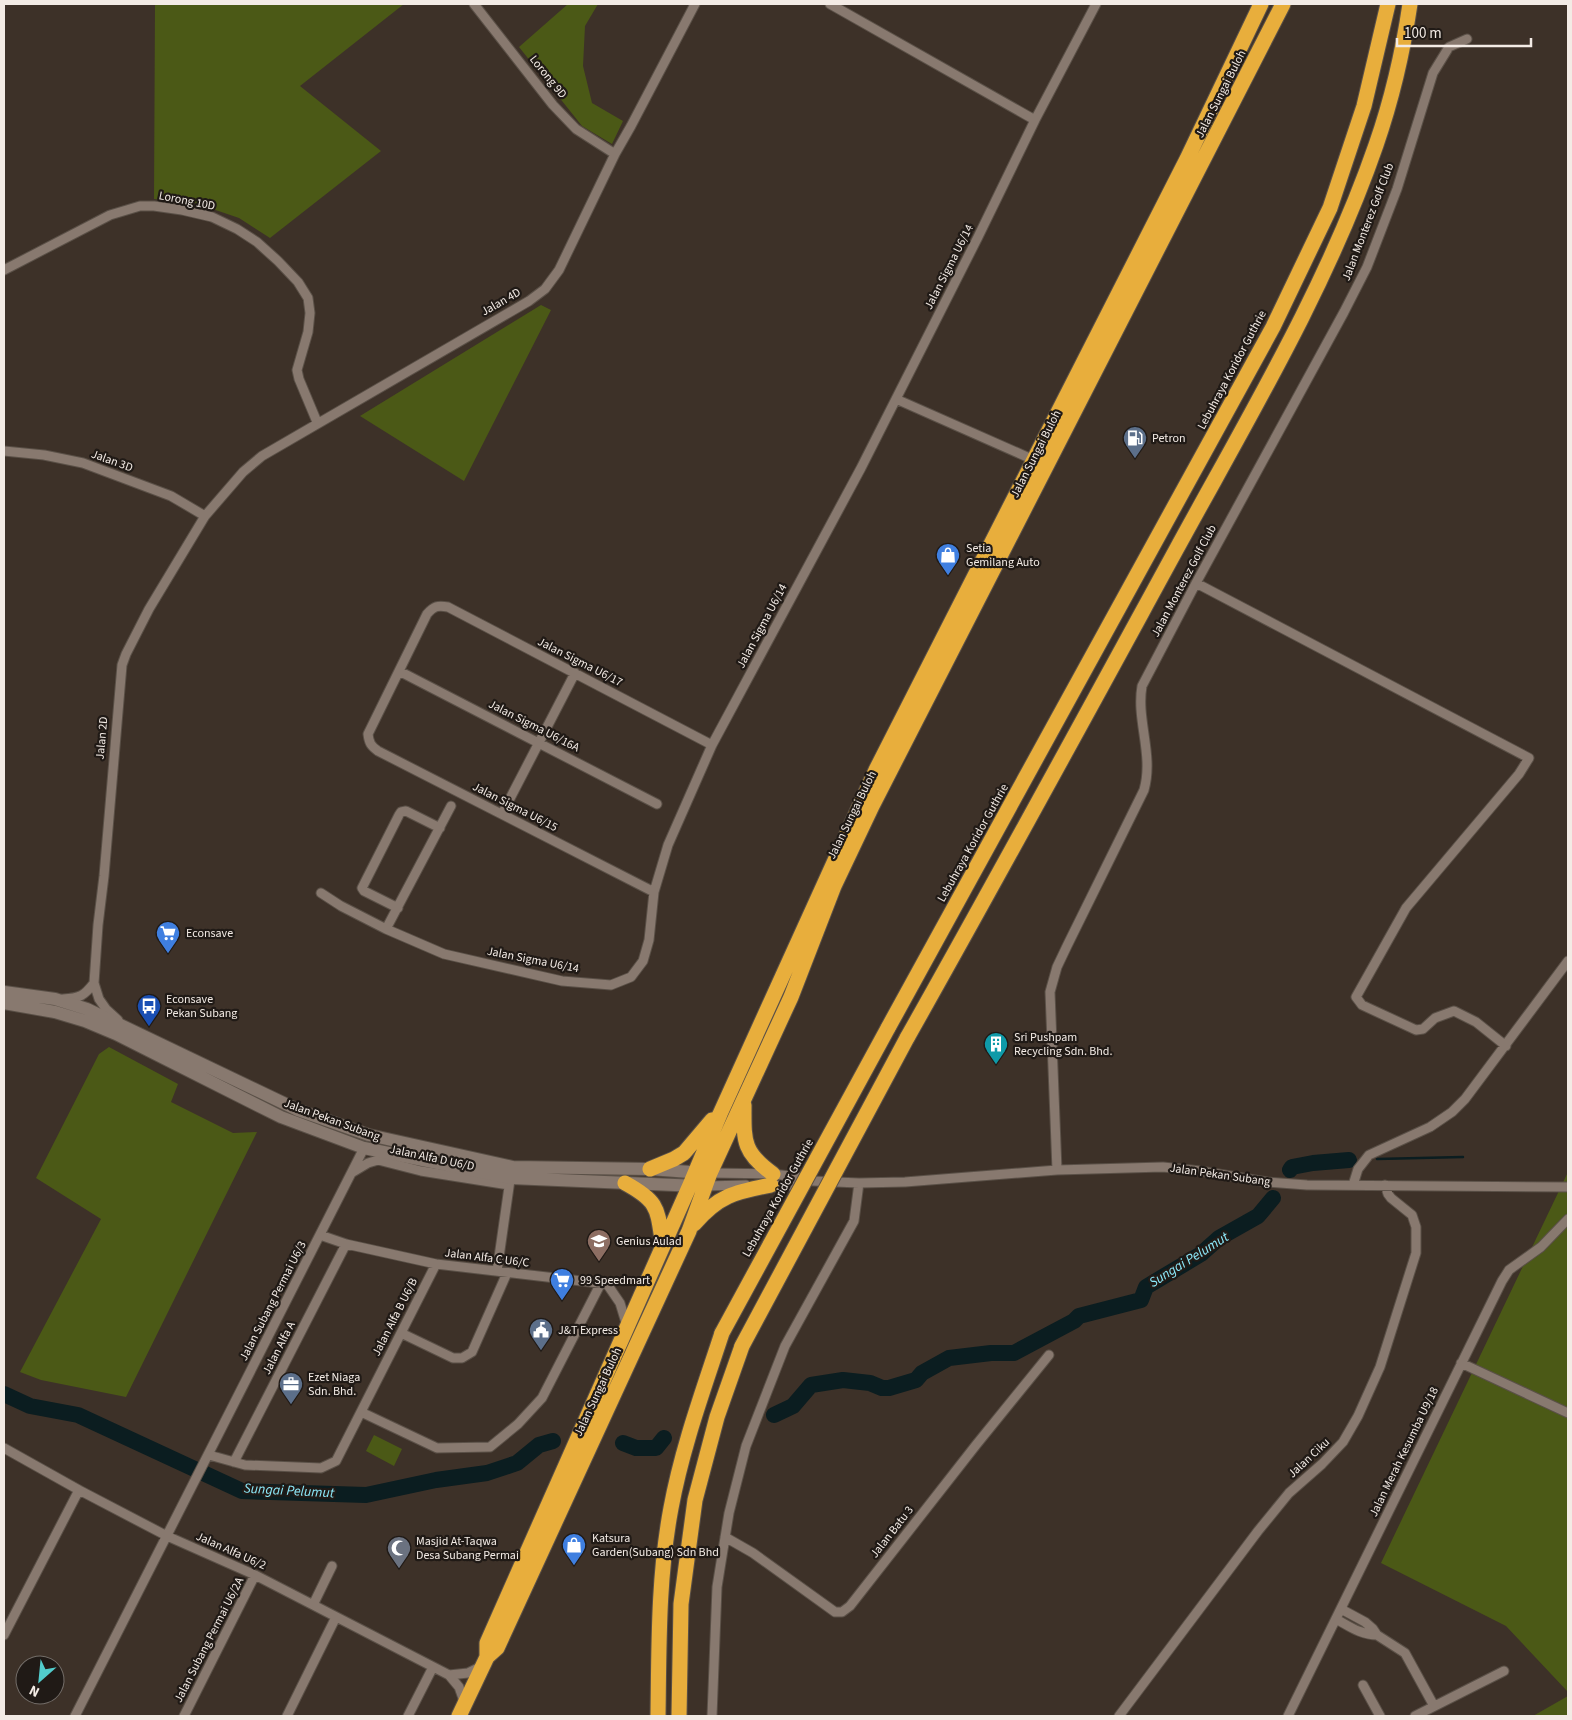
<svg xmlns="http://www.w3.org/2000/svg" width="1572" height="1720" font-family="'Source Sans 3',sans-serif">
<rect width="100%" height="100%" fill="#3d3128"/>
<path fill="#4b5916" d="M155 4H404L300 86 381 151 270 238 239 218 195 203 154 199Z
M568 4H598L585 26 583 66 592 103 623 121 612 144 582 126 519 47Z
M541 305 551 310 464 481 360 416Z
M109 1047 178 1084 171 1102 233 1133 257 1132 126 1397 41 1380 20 1372 101 1219 36 1178 99 1054Z
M1568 1172V1692L1506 1626 1381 1563Z
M374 1435 402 1449 394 1466 366 1451Z
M1568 1696V1716H1533Z"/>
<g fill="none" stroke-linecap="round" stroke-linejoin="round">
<path stroke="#0b1d20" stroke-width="2.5" d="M1377 1159 1463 1157"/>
<path stroke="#0b1d20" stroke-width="16" d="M1290 1170 1292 1167 1313 1163 1349 1160
M4 1394 30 1406 78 1415 242 1491 366 1495 436 1480 487 1473 517 1463 539 1445 553 1441
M774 1415 793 1406 811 1385 843 1380 870 1383 882 1388H889L916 1380 922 1373 949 1358 991 1353H1014L1074 1321 1079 1316 1141 1300 1146 1287 1201 1254 1219 1238 1258 1216 1273 1198
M623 1443 636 1448H656L664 1438"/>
<g stroke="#5a5047" stroke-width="11">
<path id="street" d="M474 4 553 105 576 129 615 154
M830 4 1035 120
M4 270 110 215 140 206H154L182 210 212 217 237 229 257 242 278 261 298 282 308 298 310 313 308 332 297 370 299 379 317 422
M896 399 1034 460
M4 451 44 455 83 463 171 496 205 516
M1196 583 1529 758 1519 774 1406 908 1356 997 1362 1005 1416 1030 1423 1029 1435 1018 1454 1011 1476 1022 1506 1046
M399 671 657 804
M502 814 575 673
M654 892 378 751C371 746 369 743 368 734L427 614C434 606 438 605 448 607L712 745
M321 893 341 906 386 929 444 954 562 981 611 985 631 977 643 961 649 940 654 892 668 845 712 745 861 468 978 237 1035 120 1096 4
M398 908 364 891 362 888 399 815 401 812 406 811 440 828
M386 929 451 806
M63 999C80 998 84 996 94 983
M118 1020 106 1009 99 999 94 983 98 925 104 876 122 665 126 654 149 609 205 516 243 472 262 456 529 301 545 289 559 270 615 154 631 126 695 4
M1057 1170 1050 992 1057 967 1067 946 1144 790C1154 755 1136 720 1142 686L1196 583 1344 312 1367 267 1397 189 1433 73 1449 47 1467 39
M353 1172 368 1163 378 1160 421 1171 509 1185
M710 1173 773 1174 798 1177 813 1181 859 1183 905 1182 1057 1170 1163 1167 1200 1171 1267 1182 1307 1185 1568 1187
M767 1185 797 1186 803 1184
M1353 1185 1358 1169 1369 1155 1430 1127 1452 1112 1465 1099 1568 961
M706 1186 746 1185
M320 1235 346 1244 436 1264 607 1284 620 1303 627 1326
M497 1271 510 1180
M401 1333 453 1358H462L472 1352 507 1273
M1461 1363 1568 1413
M361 1412 437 1448 490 1447 518 1424 542 1398 601 1283
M4 1448 79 1490 167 1536 255 1575 449 1675 459 1687 465 1704
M209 1455 245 1465 321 1468 336 1461 436 1264
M234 1462 346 1244
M725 1537 753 1553 835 1612H842L850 1606 976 1445 1049 1355
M313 1605 332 1566
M1341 1609 1365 1622 1373 1629 1377 1635 1405 1653 1434 1706
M1336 1619C1349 1626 1361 1635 1377 1635
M4 1635 79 1490
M449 1675 468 1673 482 1666
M1363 1685 1380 1716
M75 1716 364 1148
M184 1716 255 1575
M287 1716 336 1617
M408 1716 433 1667
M712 1716 717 1587 729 1513 746 1446 785 1346 854 1221 859 1183
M1119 1716 1258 1531 1289 1493 1322 1464 1343 1442 1358 1416 1380 1367 1416 1253V1227L1412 1215 1391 1198 1388 1194 1385 1185
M1288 1716 1502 1281 1509 1270 1541 1247 1568 1219
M1415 1716 1504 1671"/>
</g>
<g stroke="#5a5047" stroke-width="14">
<path id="secondary" d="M4 992 55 999 87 1009 298 1110 369 1135 513 1167 650 1169 703 1173
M4 1003 55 1012 85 1021 116 1034 281 1117 364 1148 511 1178 698 1186"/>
</g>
<g stroke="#5a5047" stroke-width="17">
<path id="highway" d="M888 1028 1273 327 1330 208 1364 106 1388 4
M907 1038C998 877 1087 713 1176 550 1248 418 1327 287 1376 145 1392 99 1403 51 1410 4
M744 1105C744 1140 742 1152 773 1174
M650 1169 674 1159 684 1153 712 1120
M625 1183C660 1202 657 1209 663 1246
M694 1224C719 1195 735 1192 771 1185
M487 1657V1643L690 1185 720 1114 876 770 1187 159 1261 4
M459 1716 487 1657 497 1648 689 1231 710 1173 791 997 834 886 872 806 1283 4
M658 1716C659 1647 658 1577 671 1508 682 1448 703 1391 722 1333
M679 1716 681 1604 695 1500 717 1417 742 1346"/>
</g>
<use href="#street" stroke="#88796f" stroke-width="9"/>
<use href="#secondary" stroke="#88796f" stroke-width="12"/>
<use href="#highway" stroke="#e8ae3c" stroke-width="15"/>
<g stroke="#5a5047" stroke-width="17" stroke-linecap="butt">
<path id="highway-bridge" d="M722 1333 888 1028
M742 1346 907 1038"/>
</g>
<use href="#highway-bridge" stroke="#e8ae3c" stroke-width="15"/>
</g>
<defs>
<g id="fuel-pin" transform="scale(1.25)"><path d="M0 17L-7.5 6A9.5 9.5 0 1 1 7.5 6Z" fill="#5c6f8a" stroke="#201a16"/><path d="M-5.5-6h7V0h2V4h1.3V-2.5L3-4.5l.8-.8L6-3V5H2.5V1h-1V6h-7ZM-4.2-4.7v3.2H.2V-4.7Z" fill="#fff"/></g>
<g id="shop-pin" transform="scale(1.25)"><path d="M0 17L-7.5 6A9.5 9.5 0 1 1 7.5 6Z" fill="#3f7fe0" stroke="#201a16"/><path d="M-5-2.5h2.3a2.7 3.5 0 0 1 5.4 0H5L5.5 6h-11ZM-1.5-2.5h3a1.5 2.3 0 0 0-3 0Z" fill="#fff"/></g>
<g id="supermarket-pin" transform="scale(1.25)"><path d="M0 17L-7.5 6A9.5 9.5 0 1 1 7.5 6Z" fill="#3f7fe0" stroke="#201a16"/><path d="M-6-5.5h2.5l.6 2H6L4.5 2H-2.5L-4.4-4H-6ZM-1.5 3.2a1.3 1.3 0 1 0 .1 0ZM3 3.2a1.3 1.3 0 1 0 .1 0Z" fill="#fff"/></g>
<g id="bus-pin" transform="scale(1.25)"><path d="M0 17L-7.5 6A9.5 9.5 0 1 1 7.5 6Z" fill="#1a4fb4" stroke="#201a16"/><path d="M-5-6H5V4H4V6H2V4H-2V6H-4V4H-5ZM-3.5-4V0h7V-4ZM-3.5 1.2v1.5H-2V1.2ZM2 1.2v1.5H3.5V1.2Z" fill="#fff"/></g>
<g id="building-pin" transform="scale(1.25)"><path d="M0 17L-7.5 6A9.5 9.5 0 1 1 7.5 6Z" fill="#0f9aa8" stroke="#201a16"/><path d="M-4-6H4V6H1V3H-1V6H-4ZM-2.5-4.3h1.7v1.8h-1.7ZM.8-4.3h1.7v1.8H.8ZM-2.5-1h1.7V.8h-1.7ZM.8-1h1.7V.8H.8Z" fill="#fff"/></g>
<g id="school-pin" transform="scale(1.25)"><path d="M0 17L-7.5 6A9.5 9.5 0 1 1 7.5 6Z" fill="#8d6e63" stroke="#201a16"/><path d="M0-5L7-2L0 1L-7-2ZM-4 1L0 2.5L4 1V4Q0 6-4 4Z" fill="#fff"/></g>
<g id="civic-pin" transform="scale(1.25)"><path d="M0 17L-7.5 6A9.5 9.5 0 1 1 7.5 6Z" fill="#5c6f8a" stroke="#201a16"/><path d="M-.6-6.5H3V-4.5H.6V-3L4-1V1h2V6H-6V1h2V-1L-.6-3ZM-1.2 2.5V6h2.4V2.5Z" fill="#fff"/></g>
<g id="office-pin" transform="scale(1.25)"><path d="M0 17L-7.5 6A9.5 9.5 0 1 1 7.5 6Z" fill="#5c6f8a" stroke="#201a16"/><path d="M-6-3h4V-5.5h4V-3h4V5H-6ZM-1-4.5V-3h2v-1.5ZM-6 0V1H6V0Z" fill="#fff"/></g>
<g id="mosque-pin" transform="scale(1.25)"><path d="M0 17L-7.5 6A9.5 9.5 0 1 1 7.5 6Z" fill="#6b7280" stroke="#201a16"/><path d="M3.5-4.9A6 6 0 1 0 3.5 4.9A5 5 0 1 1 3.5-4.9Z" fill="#fff"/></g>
</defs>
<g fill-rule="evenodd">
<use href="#fuel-pin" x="1135" y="438"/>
<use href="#shop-pin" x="948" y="555"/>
<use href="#supermarket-pin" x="168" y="933"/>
<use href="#bus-pin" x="149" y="1006"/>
<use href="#building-pin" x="996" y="1044"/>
<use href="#school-pin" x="599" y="1241"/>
<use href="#supermarket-pin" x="562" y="1280"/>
<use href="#civic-pin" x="541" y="1330"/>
<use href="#office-pin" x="291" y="1384"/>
<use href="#shop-pin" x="574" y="1545"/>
<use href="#mosque-pin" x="399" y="1548"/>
</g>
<g text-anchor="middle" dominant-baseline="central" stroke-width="4.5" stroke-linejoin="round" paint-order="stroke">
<g font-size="12" fill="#f3ebe5" stroke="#201a16">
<text transform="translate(548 77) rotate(51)">Lorong 9D</text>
<text transform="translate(1221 94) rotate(-63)">Jalan Sungai Buloh</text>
<text transform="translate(187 201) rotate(11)">Lorong 10D</text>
<text transform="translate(1368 222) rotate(-69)">Jalan Monterez Golf Club</text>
<text transform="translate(949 267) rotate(-63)">Jalan Sigma U6/14</text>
<text transform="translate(501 302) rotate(-30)">Jalan 4D</text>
<text transform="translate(1232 370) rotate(-62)">Lebuhraya Koridor Guthrie</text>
<text transform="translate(1036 454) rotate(-63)">Jalan Sungai Buloh</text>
<text transform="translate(112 461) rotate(20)">Jalan 3D</text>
<text transform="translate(1184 581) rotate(-62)">Jalan Monterez Golf Club</text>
<text transform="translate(762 626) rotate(-62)">Jalan Sigma U6/14</text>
<text transform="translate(580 662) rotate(27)">Jalan Sigma U6/17</text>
<text transform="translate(534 726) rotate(27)">Jalan Sigma U6/16A</text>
<text transform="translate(102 738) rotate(-85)">Jalan 2D</text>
<text transform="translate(515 807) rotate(27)">Jalan Sigma U6/15</text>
<text transform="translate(852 815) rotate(-64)">Jalan Sungai Buloh</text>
<text transform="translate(973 843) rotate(-61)">Lebuhraya Koridor Guthrie</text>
<text transform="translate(533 960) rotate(11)">Jalan Sigma U6/14</text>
<text transform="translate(332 1120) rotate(20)">Jalan Pekan Subang</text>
<text transform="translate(432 1158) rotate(12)">Jalan Alfa D U6/D</text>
<text transform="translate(1220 1175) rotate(8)">Jalan Pekan Subang</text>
<text transform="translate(778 1198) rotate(-61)">Lebuhraya Koridor Guthrie</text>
<text transform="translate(487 1258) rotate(7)">Jalan Alfa C U6/C</text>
<text transform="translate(273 1301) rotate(-63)">Jalan Subang Permai U6/3</text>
<text transform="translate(395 1317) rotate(-63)">Jalan Alfa B U6/B</text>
<text transform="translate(279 1348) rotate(-63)">Jalan Alfa A</text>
<text transform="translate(598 1392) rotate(-65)">Jalan Sungai Buloh</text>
<text transform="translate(1404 1452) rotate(-64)">Jalan Merah Kesumba U9/18</text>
<text transform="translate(1309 1458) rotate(-43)">Jalan Ciku</text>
<text transform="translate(892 1532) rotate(-52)">Jalan Batu 3</text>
<text transform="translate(231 1551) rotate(24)">Jalan Alfa U6/2</text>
<text transform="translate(209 1640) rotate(-63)">Jalan Subang Permai U6/2A</text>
</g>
<g font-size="12" fill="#f3ebe5" stroke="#201a16" text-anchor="start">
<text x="1152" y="438">Petron</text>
<text x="966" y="548">Setia<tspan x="966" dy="14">Gemilang Auto</tspan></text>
<text x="186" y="933">Econsave</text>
<text x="166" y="999">Econsave<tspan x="166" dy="14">Pekan Subang</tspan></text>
<text x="1014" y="1037">Sri Pushpam<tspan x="1014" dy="14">Recycling Sdn. Bhd.</tspan></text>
<text x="616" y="1241">Genius Aulad</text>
<text x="580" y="1280">99 Speedmart</text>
<text x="558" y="1330">J&amp;T Express</text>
<text x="308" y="1377">Ezet Niaga<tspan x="308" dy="14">Sdn. Bhd.</tspan></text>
<text x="592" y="1538">Katsura<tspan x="592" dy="14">Garden(Subang) Sdn Bhd</tspan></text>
<text x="416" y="1541">Masjid At-Taqwa<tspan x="416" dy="14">Desa Subang Permai</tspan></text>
</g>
<g font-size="14" font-style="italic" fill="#8ce9fa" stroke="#201a16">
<text transform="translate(1189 1260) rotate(-32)">Sungai Pelumut</text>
<text transform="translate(289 1491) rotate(3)">Sungai Pelumut</text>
</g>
</g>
<rect width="1572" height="1720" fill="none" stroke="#f3ebe5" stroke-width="10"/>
<g transform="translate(40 1680) rotate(207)"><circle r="24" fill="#201a16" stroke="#746e69"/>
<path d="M0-4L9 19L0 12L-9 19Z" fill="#52cdcd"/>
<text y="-8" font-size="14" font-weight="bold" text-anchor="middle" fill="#f3ebe5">N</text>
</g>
<path d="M1397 38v8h134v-8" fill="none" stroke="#f3ebe5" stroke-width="2.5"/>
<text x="1404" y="38" font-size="15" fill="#f3ebe5" stroke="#201a16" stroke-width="4" paint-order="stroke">100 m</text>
</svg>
